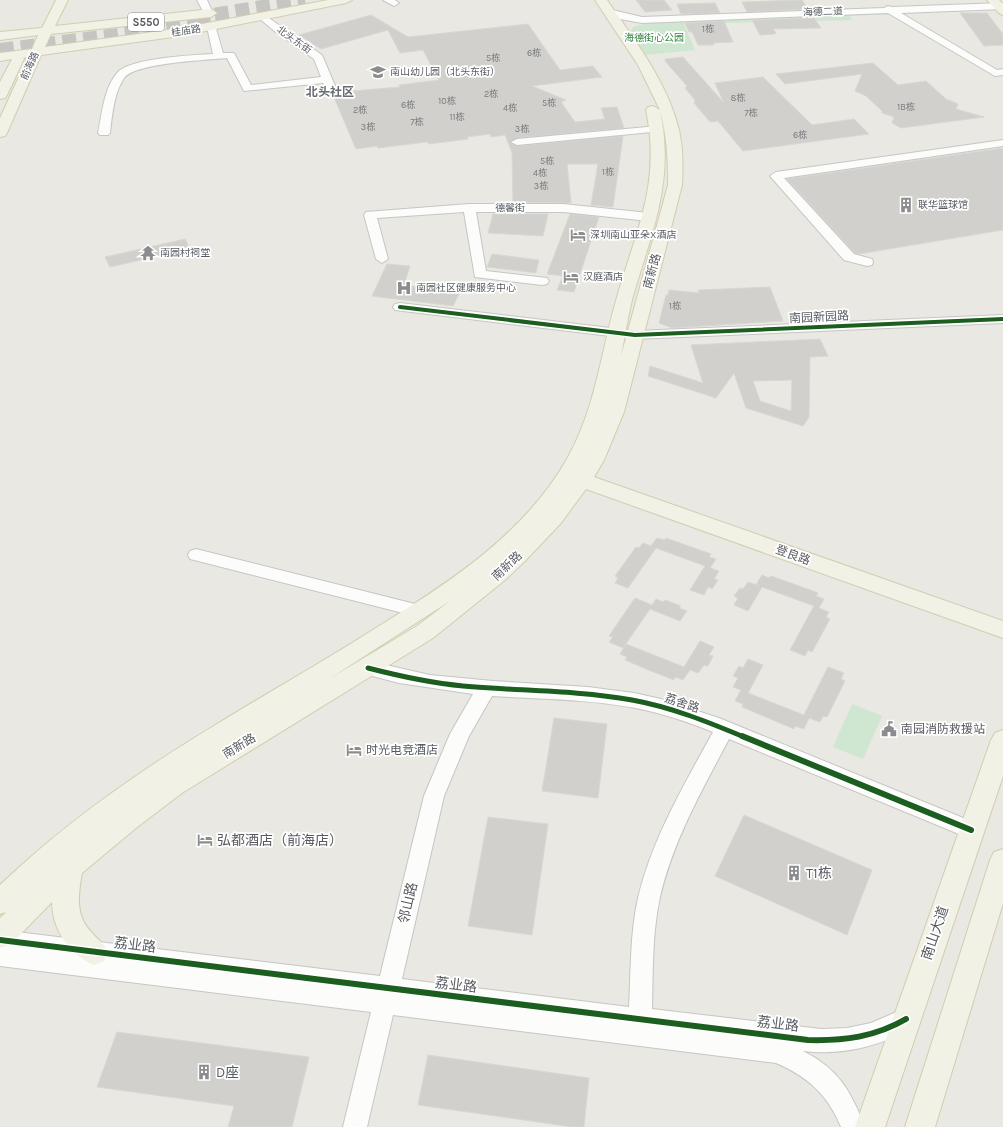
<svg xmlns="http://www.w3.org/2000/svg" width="1003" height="1127" font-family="Karla,'Noto Sans SC',sans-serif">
<rect width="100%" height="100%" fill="#e9e8e2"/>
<path fill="#cfe6d0" d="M981 8V10L850 16 852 20 684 24 695 50 645 55 631 31 633 27 650 22Z
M852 704 882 716 863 759 833 747Z"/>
<path fill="#d1d0cc" stroke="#d8d8d2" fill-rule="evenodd" d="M636 0H664L672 10 645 12Z
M802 0 808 9 747 12 742 2Z
M715 3 720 13 681 14 677 4Z
M960 13H987L1003 34V45L984 46Z
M371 15 408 37 528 24 560 70 593 66 602 77 532 86 566 100 561 102 575 122 605 119 601 108 617 107 624 128 517 138 510 143 517 146 623 136 613 207 591 205 598 164H567L571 203 513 202 512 153 505 135 491 137 490 134 467 137 468 139 429 144 427 142 378 148 377 146 356 149 333 95 354 93 353 91 400 87 399 85 439 80 423 50 400 53 388 30 321 49 299 35Z
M814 18 821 28 773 29 776 33 774 34 760 35 752 20Z
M724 21 733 42 713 43 714 45H698L692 32H689L685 23Z
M683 57 724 103 715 83 763 77 812 125 854 119 869 134 743 151 718 121 710 122 694 103 695 100 685 88 687 86 665 61V59Z
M873 63 898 85 926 81 946 99 958 104 956 109 984 117 901 128 892 123 894 117 882 113V111L866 96 855 91 862 74 785 84 776 74Z
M1003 148V230L859 254 855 253 787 179Z
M493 214H548L543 236 488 233Z
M570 214 599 217 574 292 557 290 563 276 547 274Z
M185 239 190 249 110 267 105 257Z
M492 254 539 260 536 273 487 267Z
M387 264 410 266 404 285 460 292 453 306 372 296Z
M770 287 783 321 672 328 659 323 666 295H668L669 290 699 293 698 290Z
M820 339 828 356 810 357 809 417 803 426 746 408 734 373 716 398 648 376 650 366 703 383 691 345ZM792 380 791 411 760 401 753 381Z
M657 538 665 540 666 538 711 554 709 557 716 559 710 568 719 571 714 579 718 580 712 589 708 587 704 595 690 590 705 566 656 548 628 588 615 583 618 578 615 576 636 547 639 548 643 543 651 546Z
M762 575 769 578 771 576 802 587 818 593 816 596 824 599 819 608 829 612 826 617 830 619 812 652 808 650 805 656 790 650 814 606 762 587 748 611 734 605 738 598 734 596 740 588 743 589 748 582 760 586 756 585Z
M635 598 652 605 656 599 663 602 665 600 681 606 679 608 687 611 680 621 650 609 623 648 609 642 613 637 609 636Z
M700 641 714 647 709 655 713 656 708 666 704 665 698 673 690 670 683 680 675 677 674 680 646 669 625 660 627 657 620 654 626 644 684 667Z
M748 659 763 665 748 693 804 715 828 667 844 673 841 679 845 681 827 717 823 716 820 722 809 718 804 729 795 726 794 729 742 707 743 704 735 701 741 690 733 687 738 678 733 676 739 666 743 668Z
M554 718 607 724 598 798 542 791Z
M744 815 872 870 847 935 715 876Z
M488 817 548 824 532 935 468 926Z
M117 1032 309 1057 292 1127H228L234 1106 97 1087Z
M428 1055 589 1078 584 1127H573L418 1105Z"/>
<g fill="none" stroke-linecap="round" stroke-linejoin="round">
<path stroke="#c5c5c2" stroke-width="14" stroke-dasharray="14 7" stroke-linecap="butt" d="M194 18 305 0
M0 50 211 23"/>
<g stroke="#c5c6c5" stroke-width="2">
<path id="minor" d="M197 0H207L213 13 211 15H205Z
M383 0H395L399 3 394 6Z
M1003 3V9L901 13 997 70 1003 69V75L995 76 888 13 642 23 620 19 603 12 608 9 642 17 884 8 888 6 892 7Z
M263 14 322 55 336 88 335 90H327L323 83 244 91 227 58C207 60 137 63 125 77 114 91 112 116 110 133L108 135H100L98 133C102 114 104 87 118 72 131 58 193 55 213 54L207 27 209 25H215L223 53H234L251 85 321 77 314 59 278 34 260 19 258 17Z
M658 126 664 129 662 131 517 145 511 142 517 139Z
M1003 140V146L784 178 854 254 872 259 873 262 872 265 867 266 844 260 770 176 776 172Z
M469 204H563L649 213 655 217 649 221 563 212H476L486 271 547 278 549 281 547 284 542 285 475 277 464 212 377 218 388 259 382 263 376 259 364 215 366 212Z
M400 303 635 331 1003 315V323L635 339 395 310 393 307 395 304Z
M196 549 419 605 425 606 428 611 425 616 419 617 190 559 188 555 190 551Z
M368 661 430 675 493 681 588 687 634 693 661 699 719 718 978 824 981 830 978 836 971 839 729 739C702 790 673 841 660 897 652 934 653 972 652 1009L821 1029 847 1028 871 1023 906 1008 914 1011 918 1019 914 1027C881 1046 842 1056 803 1051 839 1069 851 1092 865 1127H841C828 1095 807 1076 776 1063L393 1015 367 1127H343L371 1012 0 966V930L380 976 424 796 450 734 473 694 399 683 361 673 359 668 361 663ZM492 696C539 699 588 699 635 708 662 713 688 722 713 732 684 785 652 839 638 898 630 933 631 971 629 1007L402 979 444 796 469 736Z"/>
</g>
<g stroke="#d2cdaf" stroke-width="2">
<path id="major" d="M56 0H68L55 26 211 9 217 13 211 17 51 34 45 47 181 28 328 0H352L346 3 181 36 41 55 7 133 5 136 0 137V118L28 57 23 58 24 59 7 95 5 98 0 99V82L12 59 0 61V53L32 49 38 35 0 40V32L42 28Z
M595 0H607C635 41 667 81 679 130 683 148 683 167 682 185L624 412 604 460 594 477 1003 621V638L586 489 561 523 525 561 505 580 433 638 182 793 136 828 82 873C78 895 75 916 92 933 98 940 104 943 108 952L104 961 94 965C69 955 52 929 52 902L10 945 0 948V918L6 912 0 914V885C66 822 139 771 217 724 271 691 326 660 379 626 450 582 525 533 567 459 595 409 600 358 615 304 634 234 662 186 646 110L648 107 653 106 660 110 638 65ZM660 111C667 136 668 159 668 185L621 356C625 336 628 316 633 296 652 232 675 180 660 111ZM450 601 417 626 329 679Z
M987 0H999L1003 4V15L999 13Z
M1003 730V776L885 1127H855L991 740 995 733Z
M1003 849V903L935 1127H905L990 860 994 852Z"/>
</g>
<use href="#minor" fill="#fcfcfb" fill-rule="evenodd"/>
<use href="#major" fill="#f2f1e5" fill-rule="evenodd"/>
<g stroke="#fff" stroke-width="6">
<path id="cycleway-far2" d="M400 307 635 335 1003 319"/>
</g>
<g stroke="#fff" stroke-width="8">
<path id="cycleway-far1" d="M368 668C399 676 431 683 463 686 519 691 576 690 632 700 671 707 708 722 744 737"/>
</g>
<g stroke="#fff" stroke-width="9">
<path id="cycleway" d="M742 736 971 830
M0 940 808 1040C844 1041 875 1037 906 1019"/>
</g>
<use href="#cycleway-far2" stroke="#1b5e20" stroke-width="4"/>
<use href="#cycleway-far1" stroke="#1b5e20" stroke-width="5"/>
<use href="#cycleway" stroke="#1b5e20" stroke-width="6"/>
</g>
<defs>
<g id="school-bare" transform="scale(1.2)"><path d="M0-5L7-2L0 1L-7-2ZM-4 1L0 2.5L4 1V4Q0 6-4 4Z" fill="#8b8c8e" stroke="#fff" stroke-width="2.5" paint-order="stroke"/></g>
<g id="building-bare" transform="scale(1.2)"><path d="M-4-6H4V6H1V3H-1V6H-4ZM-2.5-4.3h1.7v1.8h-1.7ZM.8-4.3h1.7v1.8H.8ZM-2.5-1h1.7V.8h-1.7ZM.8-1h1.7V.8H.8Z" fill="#8b8c8e" stroke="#fff" stroke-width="2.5" paint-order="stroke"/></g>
<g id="hotel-bare" transform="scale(1.2)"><path d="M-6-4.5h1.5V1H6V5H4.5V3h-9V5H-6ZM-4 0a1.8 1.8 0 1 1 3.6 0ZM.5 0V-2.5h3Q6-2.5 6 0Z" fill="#8b8c8e" stroke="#fff" stroke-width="2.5" paint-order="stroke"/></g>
<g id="temple-bare" transform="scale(1.2)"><path d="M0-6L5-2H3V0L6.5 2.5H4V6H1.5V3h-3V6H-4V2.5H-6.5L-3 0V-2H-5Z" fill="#8b8c8e" stroke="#fff" stroke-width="2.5" paint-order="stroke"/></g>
<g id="hospital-bare" transform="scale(1.2)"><path d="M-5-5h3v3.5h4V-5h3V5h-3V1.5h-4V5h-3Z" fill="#8b8c8e" stroke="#fff" stroke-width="2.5" paint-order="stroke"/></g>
<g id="civic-bare" transform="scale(1.2)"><path d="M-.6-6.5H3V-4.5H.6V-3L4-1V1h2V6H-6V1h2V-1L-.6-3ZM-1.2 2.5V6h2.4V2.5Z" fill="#8b8c8e" stroke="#fff" stroke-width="2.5" paint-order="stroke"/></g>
</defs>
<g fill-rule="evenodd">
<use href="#school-bare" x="378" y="72"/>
<use href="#building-bare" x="906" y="205"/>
<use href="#hotel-bare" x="578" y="235"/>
<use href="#temple-bare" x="148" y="253"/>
<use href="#hotel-bare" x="571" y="277"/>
<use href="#hospital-bare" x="404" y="288"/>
<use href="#civic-bare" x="889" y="729"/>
<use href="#hotel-bare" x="354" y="750"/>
<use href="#hotel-bare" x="205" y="840"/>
<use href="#building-bare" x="794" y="873"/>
<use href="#building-bare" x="204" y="1072"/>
</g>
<g text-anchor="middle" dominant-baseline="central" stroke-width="3.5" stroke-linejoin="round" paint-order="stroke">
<g font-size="9" fill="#787a7d">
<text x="708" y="29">1栋</text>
<text x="534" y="53">6栋</text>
<text x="493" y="58">5栋</text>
<text x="491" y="94">2栋</text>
<text x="738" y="98">8栋</text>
<text x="447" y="101">10栋</text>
<text x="549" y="103">5栋</text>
<text x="408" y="105">6栋</text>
<text x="906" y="107">1B栋</text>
<text x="510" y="108">4栋</text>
<text x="360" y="110">2栋</text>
<text x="751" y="113">7栋</text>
<text x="457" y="117">11栋</text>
<text x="417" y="122">7栋</text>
<text x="368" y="127">3栋</text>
<text x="522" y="129">3栋</text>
<text x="800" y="135">6栋</text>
<text x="547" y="161">5栋</text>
<text x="608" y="172">1栋</text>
<text x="540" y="173">4栋</text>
<text x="541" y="186">3栋</text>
<text x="675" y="306">1栋</text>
</g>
<g font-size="10" fill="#585b61" stroke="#fff">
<text transform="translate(823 12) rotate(-2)">海德二道</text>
<text transform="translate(186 31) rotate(-9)">桂庙路</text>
<text transform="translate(294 40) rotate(35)">北头东街</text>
<text transform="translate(30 66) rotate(-65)">前海路</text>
<text x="510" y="208">德馨街</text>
</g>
<g font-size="10" fill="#328642" stroke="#fff">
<text x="654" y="38">海德街心公园</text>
</g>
<g font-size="10" fill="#585b61" stroke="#fff" text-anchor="start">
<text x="390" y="72">南山幼儿园（北头东街）</text>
<text x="918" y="205">联华篮球馆</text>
<text x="590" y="235">深圳南山亚朵X酒店</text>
<text x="160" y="253">南园村祠堂</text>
<text x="583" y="277">汉庭酒店</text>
<text x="416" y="288">南园社区健康服务中心</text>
</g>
<rect fill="#fff" stroke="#8a8c90" stroke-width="1" x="128" y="13" width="36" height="18" rx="3"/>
<g font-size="11" font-weight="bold" fill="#585b61">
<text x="146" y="22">S550</text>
</g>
<g font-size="12" font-weight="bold" fill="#696d73" stroke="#fff">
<text x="330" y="92">北头社区</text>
</g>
<g font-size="12" fill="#585b61" stroke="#fff">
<text transform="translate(652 271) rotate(-75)">南新路</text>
<text transform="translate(819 317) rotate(-3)">南园新园路</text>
<text transform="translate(793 555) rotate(20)">登良路</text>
<text transform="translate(507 566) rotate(-43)">南新路</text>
<text transform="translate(682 703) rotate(18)">荔舍路</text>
<text transform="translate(239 746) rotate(-31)">南新路</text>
</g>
<g font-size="12" fill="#585b61" stroke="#fff" text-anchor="start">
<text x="901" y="729">南园消防救援站</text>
<text x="366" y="750">时光电竞酒店</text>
</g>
<g font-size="14" fill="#585b61" stroke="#fff" text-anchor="start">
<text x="217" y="840">弘都酒店（前海店）</text>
<text x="806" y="873">T1栋</text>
<text x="216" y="1072">D座</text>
</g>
<g font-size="14" fill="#585b61" stroke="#fff">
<text transform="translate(408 903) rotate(-77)">邻山路</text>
<text transform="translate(935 933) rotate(-71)">南山大道</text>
<text transform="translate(135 945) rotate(7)">荔业路</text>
<text transform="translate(456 985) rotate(7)">荔业路</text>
<text transform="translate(778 1024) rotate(7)">荔业路</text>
</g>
</g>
</svg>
